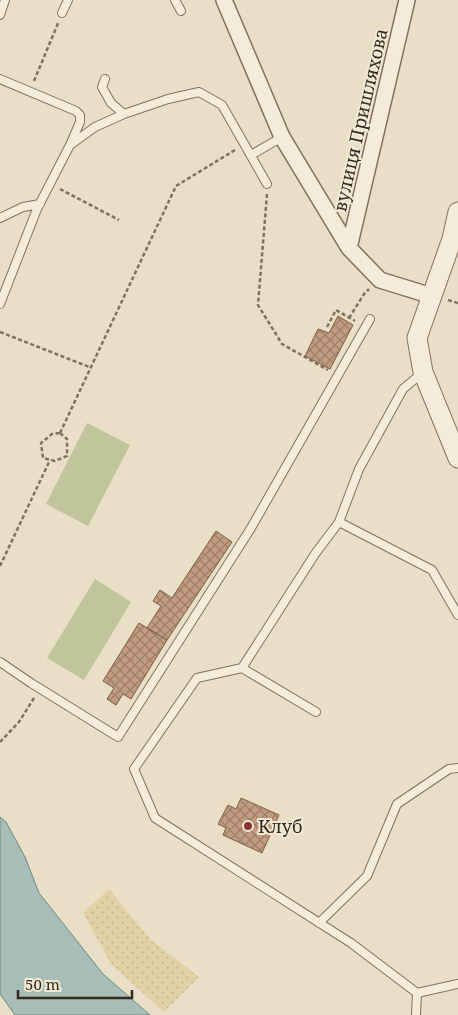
<svg xmlns="http://www.w3.org/2000/svg" width="458" height="1015" font-family="'Noto Serif',serif">
<defs>
<pattern id="sand-dots" width="8" height="8" patternUnits="userSpaceOnUse" patternTransform="scale(1.25)"><rect width="8" height="8" fill="#e1d2a6"/><path d="M2 2h.1M6 6h.1" fill="none" stroke="#c2b48f" stroke-width="1.8" stroke-linecap="round"/></pattern>
<pattern id="building-cross-hatch" width="8" height="8" patternUnits="userSpaceOnUse" patternTransform="scale(1.25)"><rect width="8" height="8" fill="#c29c80"/><path d="M0 0l8 8M0 8l8-8" fill="none" stroke="#9e7f68"/></pattern>
</defs>
<rect width="100%" height="100%" fill="#e9dfc6"/>
<path fill="url(#sand-dots)" d="M109 889 151 940 199 977 164 1012 111 964 83 913Z"/>
<path fill="#c0c59b" d="M87 423 130 445 88 526 46 504Z
M95 579 131 602 84 680 47 658Z"/>
<path fill="#a7bdb7" stroke="#6f8a83" d="M0 817 6 822 25 857 39 893 103 974 150 1015H15L0 994Z"/>
<path fill="url(#building-cross-hatch)" stroke="#7e5d46" d="M338 316 353 325 330 369 305 356 318 329 329 333Z
M216 531 232 542 167 640 147 628 161 606 153 601 160 590 172 598Z
M139 623 167 640 131 699 123 694 116 705 107 699 114 688 103 681Z
M241 798 279 815 262 853 223 835 226 828 218 824 228 805 236 809Z"/>
<g fill="none" stroke-linecap="round" stroke-linejoin="round">
<g stroke="#82715e" stroke-width="10">
<path id="service" d="M175 0 181 11
M62 13 68 0
M0 15 5 0
M0 79 76 111 80 115V122L71 143
M105 79 102 87 111 103 124 114
M251 155 282 137
M0 218 23 207 40 204
M0 304 37 209 70 145 95 127 124 114 168 99 199 92 222 105 267 184
M422 373 403 389 359 469 339 522 315 554 242 668 197 678 134 769 155 818 351 943 417 993 458 984
M339 522 432 570 458 615
M0 662 31 683 118 737 251 528 370 319
M242 668 316 712
M319 923 367 876 397 804 449 769 458 768
M416 1015 417 993"/>
</g>
<g stroke="#82715e" stroke-width="18">
<path id="minor" d="M224 0 282 137 349 248 380 280 432 296
M349 248 407 0"/>
</g>
<g stroke="#82715e" stroke-width="21">
<path id="tertiary" d="M458 212 452 239 417 338 423 372 458 458"/>
</g>
<path stroke="#82715e" stroke-width="2.5" stroke-dasharray="4 2.5" stroke-linecap="butt" d="M34 81 59 21
M60 189 119 220
M267 194 258 305 282 344 328 370
M448 300 458 303
M349 318 364 294 369 289
M327 327 336 310 355 321
M0 332 92 368
M60 433 176 186 235 150
M60 433 67 439V456L55 461 43 458 41 443 52 434Z
M0 566 50 460
M0 742 19 722 34 698"/>
<use href="#service" stroke="#f4ecd8" stroke-width="8"/>
<use href="#minor" stroke="#f4ecd8" stroke-width="15"/>
<use href="#tertiary" stroke="#f4ecd8" stroke-width="19"/>
</g>
<circle fill="#8a3535" stroke="#f1e9d4" stroke-width="2" cx="248" cy="826" r="5"/>
<g text-anchor="middle" dominant-baseline="central" stroke-width="4" stroke-linejoin="round" paint-order="stroke">
<g font-size="18" fill="#342a20" stroke="#f1e9d4">
<text transform="translate(360 120) rotate(-77)">вулиця Пришляхова</text>
</g>
<g font-size="18" fill="#342a20" stroke="#f1e9d4" text-anchor="start">
<text x="258" y="826">Клуб</text>
</g>
</g>
<path d="M18 990v8h114v-8" fill="none" stroke="#342a20" stroke-width="2.5"/>
<text x="25" y="990" font-size="15" fill="#342a20" stroke="#f1e9d4" stroke-width="4" paint-order="stroke">50 m</text>
</svg>
